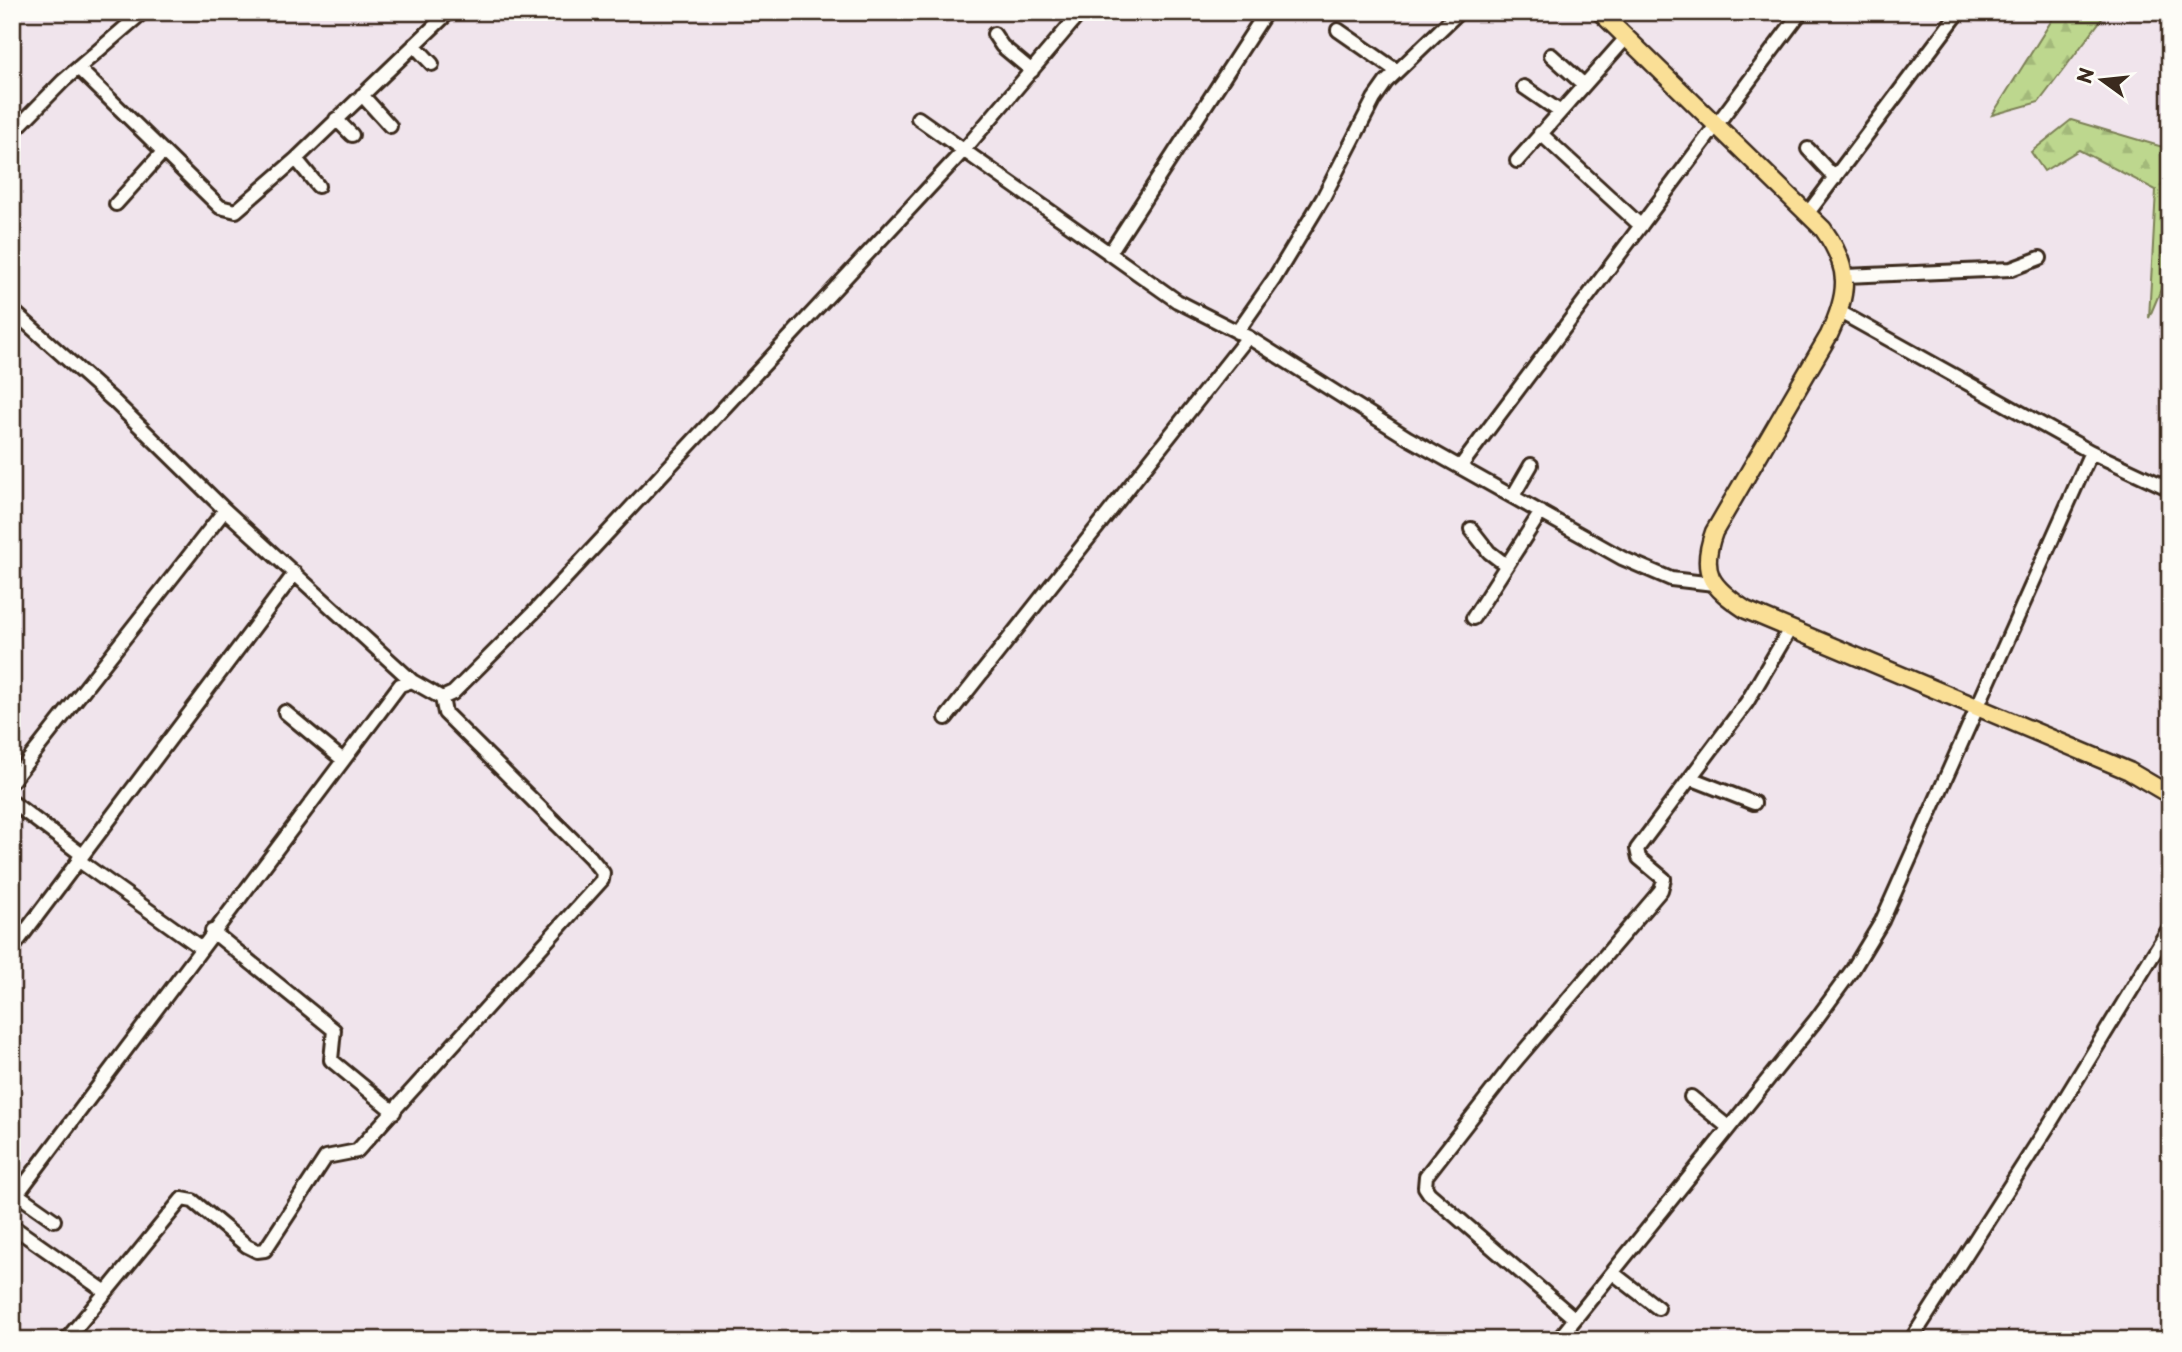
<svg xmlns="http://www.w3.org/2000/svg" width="2182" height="1352" font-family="'Playpen Sans',sans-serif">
<defs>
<pattern id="forest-firs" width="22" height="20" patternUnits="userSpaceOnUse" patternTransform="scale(1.75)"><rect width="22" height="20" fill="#bdd78e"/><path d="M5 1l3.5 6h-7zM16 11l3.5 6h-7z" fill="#a3b97a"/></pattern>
</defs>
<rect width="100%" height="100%" fill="#f0e4ec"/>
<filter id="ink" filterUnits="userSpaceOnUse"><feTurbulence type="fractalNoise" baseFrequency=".0143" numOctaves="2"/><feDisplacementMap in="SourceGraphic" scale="14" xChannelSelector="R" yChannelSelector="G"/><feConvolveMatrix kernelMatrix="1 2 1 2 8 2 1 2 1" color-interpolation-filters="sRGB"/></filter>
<g filter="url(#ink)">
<path fill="url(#forest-firs)" stroke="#7c8056" stroke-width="2" d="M2057 12H2107L2039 102 1992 115Z
M2071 120 2166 148 2170 133V268L2149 318 2156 190 2079 150 2044 171 2031 152Z"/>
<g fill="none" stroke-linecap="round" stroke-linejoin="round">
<g stroke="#3b2a1e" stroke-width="18">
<path id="minor" d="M1338 30 1397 71
M994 34 1002 46 1032 71
M414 45 432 64
M1551 55 1583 84
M78 68 220 207 236 211 296 159 449 12
M1524 87 1559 111
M362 95 390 126
M918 118 1177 301 1248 337 1408 438 1622 558 1671 579 1714 584
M336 119 352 135
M12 133 63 81 143 12
M1540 133 1641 226
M1808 149 1835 178
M296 159 318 186
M1517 161 1626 38
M116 204 163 152
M1808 213 1959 12
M1109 254 1266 12
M1845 276 2011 269 2040 258
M12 310 115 402 225 510 412 681
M1840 312 2091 452 2170 489
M1237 332 1274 279 1323 198 1374 99 1386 82 1459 12
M1460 467 1801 12
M1513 496 1531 465
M1471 529 1489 552 1506 565
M1473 618 1541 512
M285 712 343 760
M946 718 1248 337
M1690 778 1754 803
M12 781 225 510
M12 802 81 854
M78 860 200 947
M212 931 334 1030 331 1060 394 1112
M12 949 295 573
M1691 1097 1728 1127
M17 1194 54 1220
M12 1201 400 685 412 681 442 698 453 693 532 614 964 150 1081 12
M12 1226 106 1292 182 1199 193 1201 247 1246 257 1251 265 1250 326 1157 357 1151 602 880 603 873 590 857 445 713 442 698
M1613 1273 1658 1308
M1575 1319 1429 1193 1425 1187 1426 1176 1513 1064 1661 890 1664 879 1639 858 1637 849 1747 702 1790 629
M66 1340 106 1292
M1558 1340 1815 1021 1853 969 1882 921 2091 452
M1911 1340 2047 1128 2170 927"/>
</g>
<g stroke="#3b2a1e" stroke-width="21">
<path id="major" d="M1600 12 1823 229C1851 268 1849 293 1829 335L1714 532C1699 573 1711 587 1746 610L2129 771 2170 795"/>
</g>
<use href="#minor" stroke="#fdfcf7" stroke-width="12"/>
<use href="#major" stroke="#fadf96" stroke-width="16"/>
</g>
</g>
<rect width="2182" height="1352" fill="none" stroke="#fdfcf7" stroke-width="42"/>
<rect x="21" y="21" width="2140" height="1310" fill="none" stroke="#3b2a1e" stroke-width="2.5" filter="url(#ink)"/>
<g transform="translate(2102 80) rotate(285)" stroke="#fdfcf7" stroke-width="5" paint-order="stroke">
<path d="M0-5L12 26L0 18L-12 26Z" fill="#3b2a1e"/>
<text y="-10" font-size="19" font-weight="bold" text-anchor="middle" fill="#3b2a1e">N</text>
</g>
</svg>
